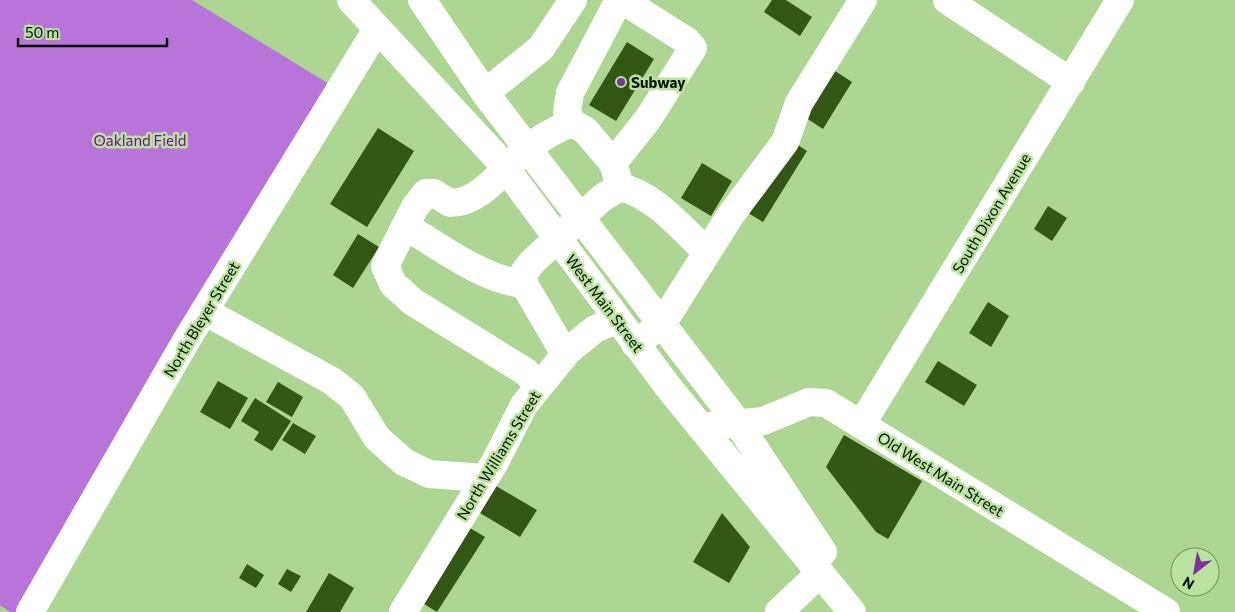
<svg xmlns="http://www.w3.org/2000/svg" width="1235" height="612" font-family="Commissioner,sans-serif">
<rect width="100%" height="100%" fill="#acd691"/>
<path fill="#b974da" d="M0 0H192L334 87 24 612H10L0 605Z"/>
<path fill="#325614" d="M772 0H786L812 17 800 36 764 12Z
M627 42 654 59 616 121 589 105Z
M835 71 852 82 823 129 806 118Z
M378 128 414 151 367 227 330 204Z
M792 141 807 151 763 222 748 213Z
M702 163 732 181 711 216 681 198Z
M1048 206 1067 218 1052 241 1034 229Z
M358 234 379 247 353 288 333 275Z
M988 302 1009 316 991 347 969 333Z
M938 361 977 385 964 406 925 382Z
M218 381 248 398 230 429 200 412Z
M278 382 303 397 292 417 266 402Z
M255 398 291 421 272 451 254 440 259 432 241 421Z
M293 423 316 436 305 454 282 440Z
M844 435 922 481 888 539 876 532 826 467Z
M496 486 537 510 520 537 480 513Z
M722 513 750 547 729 583 693 562Z
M470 528 485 537 437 612 424 604Z
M247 564 264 575 256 588 239 578Z
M287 569 301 576 291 592 278 584Z
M329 573 354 588 340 612H306Z"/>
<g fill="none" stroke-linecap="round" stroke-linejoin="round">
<path stroke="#fff" stroke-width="28" d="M947 0 1071 82
M485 93 541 48 573 0
M572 123 567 112 570 93 619 0
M613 163 648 119 693 48 687 41 622 0
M405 226C441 247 483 280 524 284
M204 311 332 381 352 397 377 438 404 462 429 474 484 478
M635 344 662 324 730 216 785 142 799 103 863 0
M565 354 524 284 523 274 532 262 602 198 620 187C655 195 681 228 707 252
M539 386 526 372 413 302 393 284 385 266 415 207 426 193H434L450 203C482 203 504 167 528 148 542 137 556 129 572 123L585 130 613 163 620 187
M861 425 1120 0
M701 427 763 421 809 402 826 403 1166 612
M30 612 186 341 377 29
M403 612 495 462 524 405 568 351 595 329 616 320
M779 612 820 573"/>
<path stroke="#fff" stroke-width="28" d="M351 0 501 162 669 388 852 612
M422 0 485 93 737 422 823 552"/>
</g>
<circle fill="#7e30a0" stroke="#b9e39e" stroke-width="2" cx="621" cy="82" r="5"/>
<g text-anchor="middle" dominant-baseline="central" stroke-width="5" stroke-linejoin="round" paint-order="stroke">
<g font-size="15" font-weight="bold" fill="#031000" stroke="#b9e39e" text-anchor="start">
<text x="631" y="82">Subway</text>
</g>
<g font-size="15" fill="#6e0d91" stroke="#b9e39e">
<text x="140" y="140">Oakland Field</text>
</g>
<g font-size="15" fill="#031000" stroke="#b9e39e">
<text transform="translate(991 213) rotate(-59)">South Dixon Avenue</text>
<text transform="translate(605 303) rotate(53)">West Main Street</text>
<text transform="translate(201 319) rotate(-59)">North Bleyer Street</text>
<text transform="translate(498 455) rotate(-59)">North Williams Street</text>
<text transform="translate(941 474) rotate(32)">Old West Main Street</text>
</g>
</g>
<g transform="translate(1195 572) rotate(211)"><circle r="24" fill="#b9e39e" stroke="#708f5f"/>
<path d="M0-4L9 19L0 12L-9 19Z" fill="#7e30a0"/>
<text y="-8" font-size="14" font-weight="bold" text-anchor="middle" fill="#031000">N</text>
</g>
<path d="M18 38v8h149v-8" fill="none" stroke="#031000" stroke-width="2.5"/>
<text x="25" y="38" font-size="15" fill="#031000" stroke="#b9e39e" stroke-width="4" paint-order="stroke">50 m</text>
</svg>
